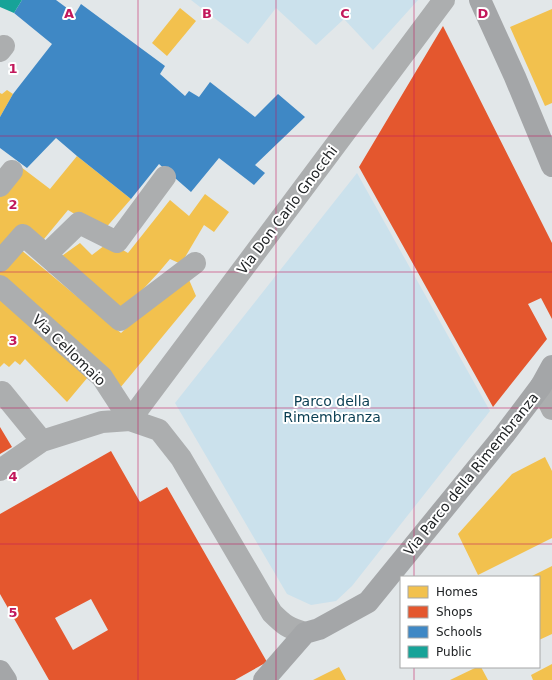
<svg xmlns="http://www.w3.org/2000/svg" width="552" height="680" font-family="'DejaVu Sans',sans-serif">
<rect width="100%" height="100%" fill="#e2e7e9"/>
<path fill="#cbe1ec" d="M191 0H418L373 50 344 19 316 45 276 8 248 44Z
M357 173 490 411 352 586 336 601 311 605 287 594 175 403Z"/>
<path fill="#f2c14e" d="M180 8 196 21 167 56 152 43Z
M552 9V103L545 106 510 27Z
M7 90 13 94 0 117V93L2 94Z
M77 156 131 199 103 231 68 210 44 239 0 249V194L21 167 50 189Z
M205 194 229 212 214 232 204 225 181 264 170 259 159 272 121 313 59 258 80 243 92 255 109 242 128 253 170 200 189 216Z
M20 249 121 333 187 275 196 296 120 388 0 279V269Z
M0 299 88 377 67 402 25 359 20 365 15 361 9 367 4 363 0 367Z
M545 457 552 471V538L478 575 458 534 512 474Z
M552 566V634L539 640V577H530Z
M552 664V680H533L531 675Z
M339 667 346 680H313Z
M477 667H481L488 680H450Z"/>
<path fill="#e4572e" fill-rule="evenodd" d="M443 26 552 243V319L541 298 528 304 547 339 493 407 359 167Z
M0 427 12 447 0 454Z
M111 451 140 502 167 487 267 662 235 680H49L0 594V514ZM91 599 108 630 73 650 55 618Z"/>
<path fill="#3f88c5" d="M22 0H56L75 14 81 4 165 66 160 74 185 96 189 91 199 97 210 82 255 117 278 94 305 117 255 165 265 173 254 185 219 158 191 192 159 164 131 199 77 156 56 138 27 168 0 148V117L13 94 52 44 14 13Z"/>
<path fill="#17a398" d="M0 0H22L14 13 0 7Z"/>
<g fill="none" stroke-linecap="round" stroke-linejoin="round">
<path stroke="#acaeaf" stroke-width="22" d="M0 51 4 46
M0 186 12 171
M46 255 120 320 195 263
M0 261 23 235 46 255 79 223 117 242 165 177
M0 286 102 377 130 420
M541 386 552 409
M0 393 2 392 42 441
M130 420 444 0
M0 470 42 441 102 422 130 420 159 430 181 458 272 613C284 625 288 628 305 633"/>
<path stroke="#a4a6a8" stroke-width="22" d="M480 0 515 77 552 166
M0 671 6 680
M264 680 305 633 319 629 368 602 504 435 541 386 552 366"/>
</g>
<path fill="none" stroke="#c2185b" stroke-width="1" stroke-opacity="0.55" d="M138 0V680M276 0V680M414 0V577M0 136H552M0 272H552M0 408H552M0 544H552M414 667V680"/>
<g text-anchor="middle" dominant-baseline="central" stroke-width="4" stroke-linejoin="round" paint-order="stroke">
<g font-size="14" fill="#212426" stroke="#fff">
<text transform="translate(287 210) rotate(-53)">Via Don Carlo Gnocchi</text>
<text transform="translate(69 350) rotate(44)">Via Cellomaio</text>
<text transform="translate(471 474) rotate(-51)">Via Parco della Rimembranza</text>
</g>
<g font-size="14" fill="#0a3e52" stroke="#fff">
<text x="332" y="401">Parco della<tspan x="332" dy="16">Rimembranza</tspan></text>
</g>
</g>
<g font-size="13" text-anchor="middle" font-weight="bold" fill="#c2185b" stroke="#fff" stroke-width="4" stroke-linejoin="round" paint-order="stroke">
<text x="69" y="18">A</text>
<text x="207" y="18">B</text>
<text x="345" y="18">C</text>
<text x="483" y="18">D</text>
<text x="13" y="73">1</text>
<text x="13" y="209">2</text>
<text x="13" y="345">3</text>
<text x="13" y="481">4</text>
<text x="13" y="617">5</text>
</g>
<rect x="400" y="576" width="140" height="92" fill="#ffffff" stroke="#a6a7a8"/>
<rect x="408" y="586" width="20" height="12" fill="#f2c14e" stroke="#a6a7a8"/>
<text x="436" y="596" font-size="12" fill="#212426">Homes</text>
<rect x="408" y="606" width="20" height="12" fill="#e4572e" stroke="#a6a7a8"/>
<text x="436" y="616" font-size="12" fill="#212426">Shops</text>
<rect x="408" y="626" width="20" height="12" fill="#3f88c5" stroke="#a6a7a8"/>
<text x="436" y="636" font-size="12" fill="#212426">Schools</text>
<rect x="408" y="646" width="20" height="12" fill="#17a398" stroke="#a6a7a8"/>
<text x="436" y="656" font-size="12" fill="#212426">Public</text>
</svg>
